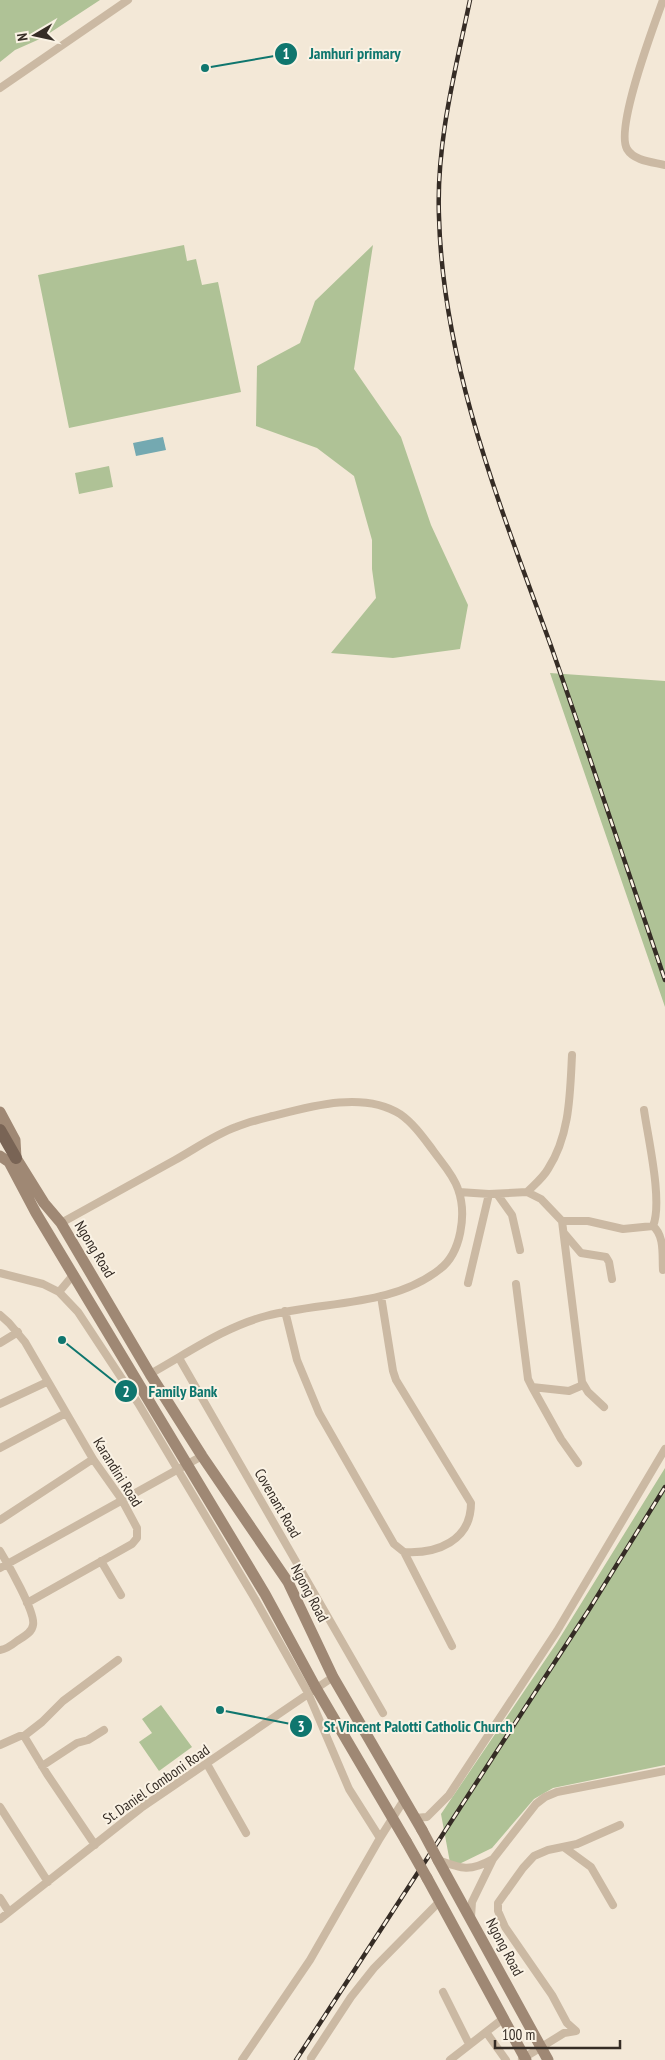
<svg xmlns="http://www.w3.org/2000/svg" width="665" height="2060" font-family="'PT Sans Narrow',sans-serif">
<rect width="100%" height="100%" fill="#f3e8d7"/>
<path fill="#afc296" d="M0 0H100L42 38 15 50 0 62Z
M184 245 187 261 196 259 202 285 218 282 241 392 69 428 38 275Z
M373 245 354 369 401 437 431 525 468 605 460 649 393 658 331 653 376 598 372 569V540L354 476 317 448 256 426 257 366 300 343 315 301Z
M109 466 113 487 79 494 75 473Z
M550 673 665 681V1007Z
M665 1468V1765L553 1788 534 1799 492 1848 451 1868 441 1814 556 1644Z
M161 1705 192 1747 159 1771 139 1742 152 1733 142 1719Z"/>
<path fill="#74a9b1" d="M163 437 166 450 136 456 133 443Z"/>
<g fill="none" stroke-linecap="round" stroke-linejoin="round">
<path stroke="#cbb9a3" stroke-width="8" d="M663 0C654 25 615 128 627 149 634 161 653 162 665 165
M0 88 128 0
M644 1110C648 1138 663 1202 653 1226
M459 1192 489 1194 527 1192 541 1199 562 1221 582 1382 588 1392 604 1407
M527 1192C534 1185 543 1178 548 1169 570 1135 570 1094 572 1055
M497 1194 512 1215 520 1250
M562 1221H588L623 1229 653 1226C665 1236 662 1256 663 1270
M61 1223C99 1202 137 1181 175 1160 195 1149 214 1135 236 1127 248 1122 261 1119 273 1116 311 1106 364 1091 400 1114 413 1123 423 1137 432 1149 441 1162 453 1174 458 1189 467 1214 461 1253 440 1269 393 1307 323 1301 266 1316 224 1327 188 1353 150 1374
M564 1233 581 1253 606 1257 609 1262 612 1279
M0 1273 43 1284 59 1292 78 1312 138 1403 255 1599 308 1693 349 1789 380 1838
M468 1283 489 1194
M516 1284 528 1379 532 1387 569 1391 583 1385
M59 1292 74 1274
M285 1311 297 1360 319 1413 394 1544 404 1552C437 1554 471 1541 471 1503L396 1380 393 1371 381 1296
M0 1315 9 1323 25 1342 93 1459 122 1500 137 1528V1538L132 1544 27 1603
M0 1343 18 1332
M179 1358 383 1713
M532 1387 561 1439 578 1463
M0 1404 47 1382
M0 1448 66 1413
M0 1520 93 1459
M0 1551C8 1564 36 1613 33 1625 32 1633 23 1637 17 1641 12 1645 7 1649 0 1650
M404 1552 452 1646
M101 1561 121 1595
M0 1568 202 1456
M0 1745 20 1736H24
M207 1764 246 1833
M42 1766 77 1743 88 1740 104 1730
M0 1807 48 1882
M414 1818 427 1817 449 1795 557 1631 665 1449
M95 1845 47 1774 24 1736 42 1722 63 1701 118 1660
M565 1848 591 1867 613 1905
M438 1860C462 1869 470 1872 493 1859
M0 1898 9 1912
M471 1917 472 1902 493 1859 536 1804 545 1797 557 1792 665 1771
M0 1919 141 1808 333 1677
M443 1992 469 2044
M486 2032 506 2060
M311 2058 351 1997 374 1968 440 1901
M522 2059 564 2033 576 2031 567 2023 552 1995 505 1927 498 1911V1903L523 1868 534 1856 548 1850 577 1844 620 1825
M242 2060 310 1960 380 1838 404 1800
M450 2060 504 2018"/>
<path stroke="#9f8874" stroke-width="11" d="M0 1112 15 1140 16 1158 44 1203 61 1223 150 1374 202 1456 288 1582 333 1677 422 1830
M0 1156 9 1162 36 1213 265 1594 316 1688 406 1841
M438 1860 548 2060
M427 1878 526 2060"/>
<path stroke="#796455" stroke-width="12" d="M0 1130 16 1158"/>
<g stroke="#352c25" stroke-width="4.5">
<path id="rail" d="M470 0C455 72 436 143 439 217 443 366 501 508 551 646 590 757 627 869 665 980
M296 2060 590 1608 665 1487"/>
</g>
<use href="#rail" stroke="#faf2e4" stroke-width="2.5" stroke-dasharray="8" stroke-linecap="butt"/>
<path stroke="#9f8874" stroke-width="11" d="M422 1830 438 1860
M406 1841 427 1878"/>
</g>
<g text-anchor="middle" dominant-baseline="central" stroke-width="4" stroke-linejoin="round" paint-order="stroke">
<g font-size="15" fill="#352c25" stroke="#faf2e4">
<text transform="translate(95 1249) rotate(59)">Ngong Road</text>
<text transform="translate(118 1472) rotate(58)">Karandini Road</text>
<text transform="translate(278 1503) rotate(60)">Covenant Road</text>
<text transform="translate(310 1593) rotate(62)">Ngong Road</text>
<text transform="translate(156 1784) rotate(-35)">St. Daniel Comboni Road</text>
<text transform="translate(505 1947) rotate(62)">Ngong Road</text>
</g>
</g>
<path fill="none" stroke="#0f766e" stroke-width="2" d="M205 68L286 54M62 1340L126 1391M220 1710L301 1726"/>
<g fill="#0f766e" stroke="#faf2e4" stroke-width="2">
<circle cx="205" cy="68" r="5"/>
<circle cx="62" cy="1340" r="5"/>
<circle cx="220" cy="1710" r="5"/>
<circle cx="286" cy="54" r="12"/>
<circle cx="126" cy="1391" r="12"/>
<circle cx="301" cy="1726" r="12"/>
</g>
<g font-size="15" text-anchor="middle" font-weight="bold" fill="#fff">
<text x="286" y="59">1</text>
<text x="126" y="1397">2</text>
<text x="301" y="1732">3</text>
</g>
<g font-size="16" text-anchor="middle" font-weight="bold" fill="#0f766e" stroke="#faf2e4" stroke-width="4" stroke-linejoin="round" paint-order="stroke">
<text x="355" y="59">Jamhuri primary</text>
<text x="183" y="1397">Family Bank</text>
<text x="418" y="1732">St Vincent Palotti Catholic Church</text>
</g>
<g transform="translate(35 35) rotate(261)" stroke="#faf2e4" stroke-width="4" paint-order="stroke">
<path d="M0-4L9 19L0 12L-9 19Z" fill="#352c25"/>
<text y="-8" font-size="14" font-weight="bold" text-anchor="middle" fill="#352c25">N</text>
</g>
<path d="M495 2040v8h125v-8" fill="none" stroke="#352c25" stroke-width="2.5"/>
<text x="502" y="2040" font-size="15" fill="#352c25" stroke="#faf2e4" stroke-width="4" paint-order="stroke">100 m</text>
</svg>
